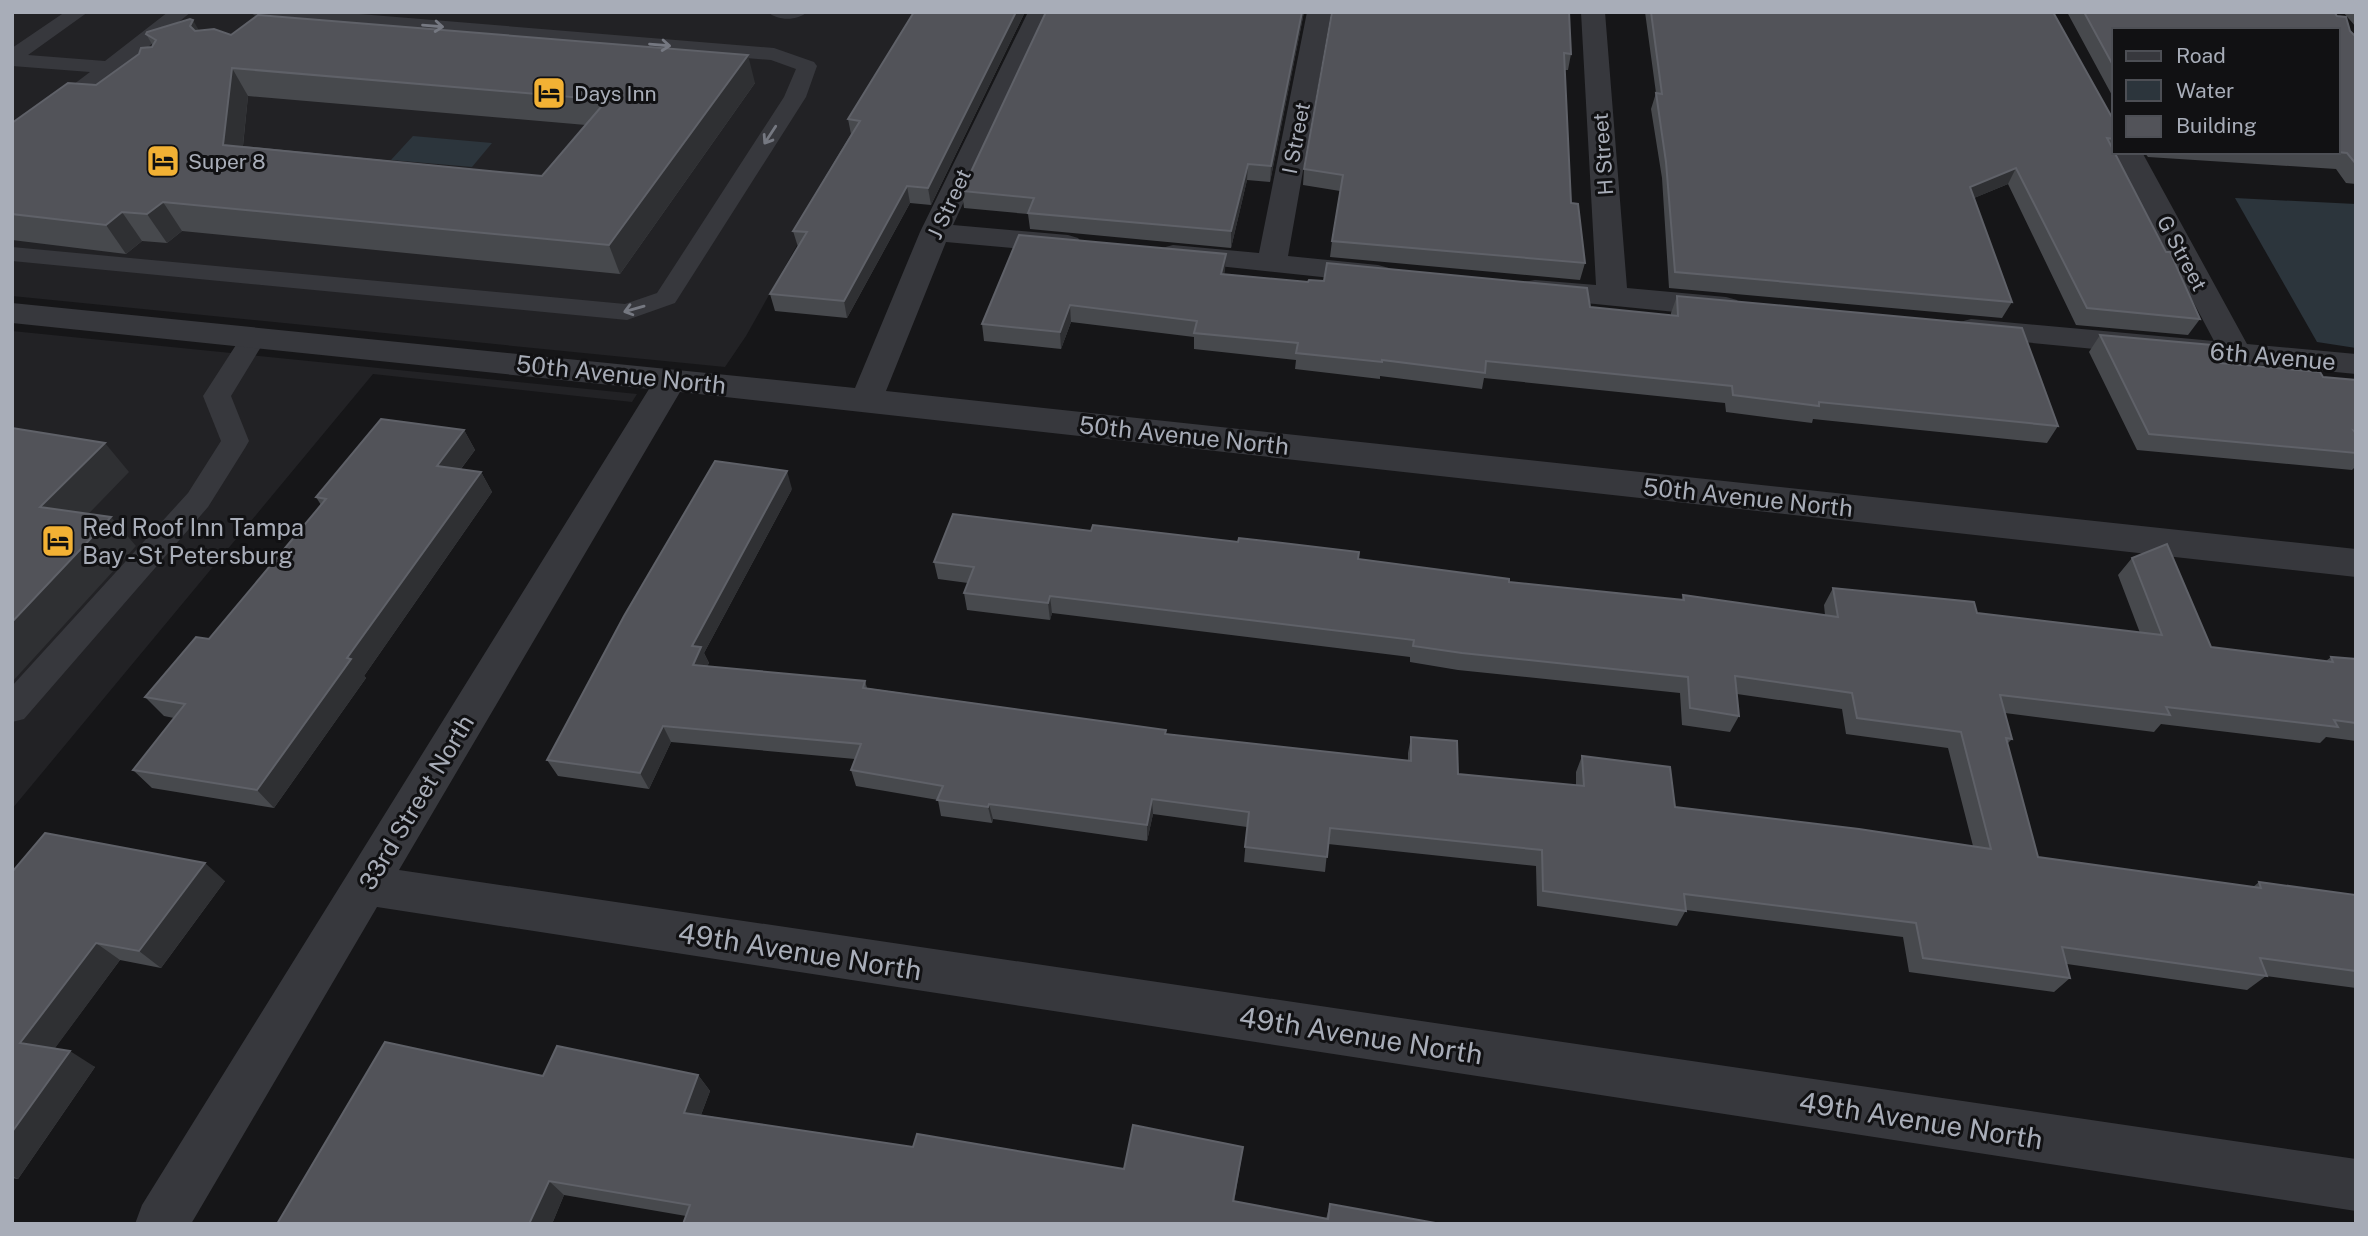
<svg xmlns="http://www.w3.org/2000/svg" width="2368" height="1236" viewBox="0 0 2368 1236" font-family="'Public Sans',sans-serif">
<rect width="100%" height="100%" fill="#161618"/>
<g fill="#222225">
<polygon points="12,12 928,12 746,336 725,367 12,296"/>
<polygon points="12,331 637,394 632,402 373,374 12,809"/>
</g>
<g fill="#2c353c">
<polygon points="413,136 492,143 472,167 391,160"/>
<polygon points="2235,198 2356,204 2356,348 2317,342"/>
</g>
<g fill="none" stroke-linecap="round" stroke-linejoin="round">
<g fill="#37383d" fill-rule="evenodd">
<polygon points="65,12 88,12 28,55 105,61 168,12 191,12 127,64 129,68 126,72 114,74 20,147 12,149 12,131 90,72 12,66 12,48"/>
<polygon points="249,12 335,12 774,48 814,62 817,66 806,97 675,303 627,320 12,261 12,247 625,304 657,293 784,97 796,69 771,60 259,18"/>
<path d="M768,12H807C798,21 777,21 768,12Z"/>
<polygon points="254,329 263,331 267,337 231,396 249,441 245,448 208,507 24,719 12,722 12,686 188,493 221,441 203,396 245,331"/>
</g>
<g fill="#37383d" fill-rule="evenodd">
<polygon points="1028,12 1052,12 953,225 1068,235 1078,238 1083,244 1078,250 1068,253 946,242 886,391 2356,549 2356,577 680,392 399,870 2356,1159 2356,1211 377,907 191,1224 135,1224 142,1205 649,389 12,323 12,303 855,388 920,232"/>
<polygon points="1307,12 1331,12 1288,256 1378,265 1389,268 1393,274 1389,280 1378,283 1162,260 1158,254 1162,248 1173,245 1259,253"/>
<polygon points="1581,12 1605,12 1627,288 1726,297 1737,300 1742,307 1737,314 1726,317 1535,298 1524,296 1520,289 1524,282 1535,280 1596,285"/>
<polygon points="2114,152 2142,152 2247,344 2356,354 2356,374 1960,336 1955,329 1960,322 1971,319 2214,341"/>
</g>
</g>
<g fill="#47494d" fill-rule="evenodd">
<polygon points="914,12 1025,12 931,205 910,203 847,318 775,311 770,294 798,247 793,231 851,134 848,119"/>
<polygon points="1304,12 1270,182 1247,180 1231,248 1030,229 1028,214 964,208 962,191"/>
<polygon points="1332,12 1571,54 1568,70 1565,70 1571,203 1585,263 1580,280 1330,257 1332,241 1340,191 1303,185 1304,169"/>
<polygon points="1645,12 2053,12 2114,121 2114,152 2200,319 2188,335 2076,325 2008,184 1974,198 2012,302 2002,318 1669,288 1662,178 1651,109 1656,93"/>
<polygon points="2067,12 2334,12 2356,37 2356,184 2346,183 2336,169 2148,157 2144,152 2338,152 2114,30 2114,99"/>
<polygon points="2343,12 2356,12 2356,27"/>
<path d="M199,31L231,35L755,83L620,274L182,231L167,243L142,241L126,254L12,240V123L96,85L152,47L153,46L146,34ZM248,96L586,125L542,176L243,146Z"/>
<polygon points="1226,254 1224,274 1671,315 1671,313 1677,296 2058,426 2047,443 1813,419 1812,423 1726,412 1725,403 1484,378 1482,389 1380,376 1380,379 1295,369 1296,360 1194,349 1194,337 1071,322 1061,349 984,341 982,324"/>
<polygon points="2100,335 2220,363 2323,377 2356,380 2356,466 2352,470 2137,450 2089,352"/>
<polygon points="464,430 475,450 461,469 481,472 492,492 364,676 366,678 274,808 152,788 133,770 174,718 164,716 145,697 209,639 321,505 316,497"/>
<polygon points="792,489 704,653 709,663 707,666 865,681 867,688 1166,730 1166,734 1408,761 1408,753 1411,737 1458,774 1576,785 1576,772 1582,756 1675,807 1973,846 1948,748 1846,734 1842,709 1737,694 1739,716 1730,732 1682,725 1680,693 1458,670 1410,662 1410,657 1052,613 1050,620 967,610 964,593 968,583 938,579 934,562 1091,531 1358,559 1509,582 1682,600 1683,595 1825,615 1824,605 1833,588 1977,613 2140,633 2118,575 2132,558 2211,647 2326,661 2331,657 2356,659 2356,741 2326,737 2320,743 2161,724 2154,732 2005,713 2012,739 2007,744 2038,857 2253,887 2259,882 2356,895 2356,988 2266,976 2247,990 2067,964 2070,978 2054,992 1909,972 1903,937 1686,910 1677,926 1537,906 1536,866 1328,844 1325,872 1244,862 1247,827 1153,814 1147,841 993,819 992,823 941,816 938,800 856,786 851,770 855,759 671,742 649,789 558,776 547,760"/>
<polygon points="12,872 225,881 161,968 120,960 54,1049 95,1067 18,1179 12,1178"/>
<polygon points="698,1075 710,1091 701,1115 913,1147 1124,1169 1243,1147 1234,1202 1326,1219 1330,1204 1441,1224 686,1216 564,1195 552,1224 277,1224 543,1076"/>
</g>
<g fill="#2f3033">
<polygon points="1016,12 1025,12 931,205 928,188"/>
<polygon points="1302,12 1304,12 1270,182 1271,166"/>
<polygon points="193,20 209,48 190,26"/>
<polygon points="748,55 755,83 620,274 609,245"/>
<polygon points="232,68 248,96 240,173 223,145"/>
<polygon points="1248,164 1247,180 1231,248 1231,231"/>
<polygon points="2016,168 2008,184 1962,203 1970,187"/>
<polygon points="907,186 910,203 847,318 844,301"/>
<polygon points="163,202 182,231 167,243 147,214"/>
<polygon points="122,212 142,241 126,254 106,225"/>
<polygon points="1226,254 1225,271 1220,290 1221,274"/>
<polygon points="1070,305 1071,322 1061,349 1060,332"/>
<polygon points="464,430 475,450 448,486 437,466"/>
<polygon points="105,443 129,472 67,536 40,507"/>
<polygon points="787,471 792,489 704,653 709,663 700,681 693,665 692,646"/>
<polygon points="481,472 492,492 364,676 366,678 274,808 257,790 347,658"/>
<polygon points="111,517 136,546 12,682 12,622"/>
<polygon points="1050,596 1052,613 1050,620 1048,603"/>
<polygon points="663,726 671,742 649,789 640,773"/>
<polygon points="1152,799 1153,814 1147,841 1147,825"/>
<polygon points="989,804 993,819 992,823 988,807"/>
<polygon points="205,863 225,881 161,968 139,951"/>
<polygon points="96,943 120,960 47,1059 20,1043"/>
<polygon points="70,1051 95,1067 18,1179 12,1176 12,1132"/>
<polygon points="698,1075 710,1091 696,1128 684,1113"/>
<polygon points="1243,1147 1241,1161 1232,1215 1233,1201"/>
<polygon points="549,1181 564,1195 552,1224 529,1224"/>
</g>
<g fill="#525359" stroke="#5f6168" stroke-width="2" fill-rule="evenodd">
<polygon points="914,12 1016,12 928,188 907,186 844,301 770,294 807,232 793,231 860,121 848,119"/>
<polygon points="1046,12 1302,12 1271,166 1248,164 1231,231 1028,213 1034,198 962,191"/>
<polygon points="1332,12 1569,12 1571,54 1564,53 1571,203 1578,204 1585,263 1332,241 1343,175 1304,169"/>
<polygon points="1651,12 2053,12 2114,121 2114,139 2107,138 2166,252 2170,252 2200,319 2087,308 2016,168 1970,187 2012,302 1675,272 1666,162 1656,93 1662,94"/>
<polygon points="2084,12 2334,12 2337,16 2346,17 2350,31 2356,37 2356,164 2347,153 2338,152 2338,30 2114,30 2114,67"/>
<path d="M258,15L748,55L609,245L163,202L147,214L122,212L106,225L12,214V123L68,83L96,85L139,54L141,48L152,47L156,40L146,34L147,32L190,19L193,20L190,26L195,31L214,29L231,35ZM232,68L607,100L542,176L223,145Z"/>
<polygon points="1019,235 1226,254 1221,274 1308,282 1309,280 1324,281 1327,263 1587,288 1590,307 1678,316 1677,296 2022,328 2058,426 1819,402 1819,406 1733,395 1732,386 1486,361 1485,373 1382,360 1382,362 1296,353 1298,343 1194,333 1197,321 1070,305 1060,332 982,324"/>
<polygon points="2100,335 2212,345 2220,363 2320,372 2323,377 2356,380 2356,432 2354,431 2356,434 2356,453 2149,434"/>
<polygon points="381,419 464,430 437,466 481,472 347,658 351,659 257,790 133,770 185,704 145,697 196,637 209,639 326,499 316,497"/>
<polygon points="12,428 105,443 40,507 111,517 12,622"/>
<polygon points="715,461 787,471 692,646 701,647 693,665 865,681 863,688 1166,730 1165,734 1411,761 1411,737 1457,741 1458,774 1584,786 1582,756 1670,767 1675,807 1859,829 1991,849 1961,732 1857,718 1852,693 1735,676 1739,716 1690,708 1688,677 1462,653 1413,646 1414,640 1050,596 1048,603 964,593 974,567 934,562 953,514 1091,531 1093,525 1238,542 1239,538 1359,552 1358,559 1509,579 1509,582 1684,600 1683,595 1838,617 1833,588 1974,602 1977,613 2162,635 2132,558 2167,544 2211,647 2333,662 2331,657 2356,659 2356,723 2334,720 2338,727 2166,707 2170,715 2000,695 2012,739 2006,738 2038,857 2261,888 2259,882 2356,895 2356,971 2260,958 2267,976 2062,947 2070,978 1923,958 1916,923 1684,894 1686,911 1543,891 1542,850 1330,828 1327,857 1245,847 1249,812 1152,799 1147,825 989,804 988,807 937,800 943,786 851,770 861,744 663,726 640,773 547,760 624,616"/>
<polygon points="45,833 205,863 139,951 96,943 20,1043 70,1051 12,1132 12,872"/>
<polygon points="385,1042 543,1076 557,1046 698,1075 684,1113 913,1147 917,1134 1124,1169 1133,1125 1243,1147 1233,1201 1328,1219 1330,1204 1441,1224 683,1224 690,1205 549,1181 529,1224 277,1224"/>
</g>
<defs><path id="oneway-shaft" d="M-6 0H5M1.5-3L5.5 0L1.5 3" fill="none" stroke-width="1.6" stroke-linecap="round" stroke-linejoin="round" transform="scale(1.75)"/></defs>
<g stroke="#757881">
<use href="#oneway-shaft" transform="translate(433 26) rotate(5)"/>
<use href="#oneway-shaft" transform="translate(660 45) rotate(5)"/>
<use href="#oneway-shaft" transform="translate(770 135) rotate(123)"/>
<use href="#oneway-shaft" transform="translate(634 309) rotate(164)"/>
</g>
<defs>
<symbol id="hotel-square" viewBox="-11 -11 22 22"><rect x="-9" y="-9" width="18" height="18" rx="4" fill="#f2b134" stroke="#111113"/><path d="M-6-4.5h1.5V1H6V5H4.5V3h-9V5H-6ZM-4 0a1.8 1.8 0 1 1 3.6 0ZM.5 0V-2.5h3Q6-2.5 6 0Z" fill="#111"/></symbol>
</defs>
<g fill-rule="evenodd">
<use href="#hotel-square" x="530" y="74" width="38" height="38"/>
<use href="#hotel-square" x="144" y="142" width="38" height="38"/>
<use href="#hotel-square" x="39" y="522" width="38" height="38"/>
</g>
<g text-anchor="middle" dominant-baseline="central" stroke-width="6" stroke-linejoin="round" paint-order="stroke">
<g font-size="21" fill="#a8adb8" stroke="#111113" text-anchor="start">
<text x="574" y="93">Days Inn</text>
<text x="188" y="161">Super 8</text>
</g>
<g font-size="21" fill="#a8adb8" stroke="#111113">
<text transform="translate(1296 138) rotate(-79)">I Street</text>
<text transform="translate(1603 154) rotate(-94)">H Street</text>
<text transform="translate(949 204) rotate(-65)">J Street</text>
<text transform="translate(2182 253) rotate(62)">G Street</text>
</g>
<g font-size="24" fill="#a8adb8" stroke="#111113">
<text transform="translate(2273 356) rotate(5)">6th Avenue</text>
<text transform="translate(621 374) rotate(6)">50th Avenue North</text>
<text transform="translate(1184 435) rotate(6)">50th Avenue North</text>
<text transform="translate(1748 497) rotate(6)">50th Avenue North</text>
<text transform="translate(416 802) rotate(-59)">33rd Street North</text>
</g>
<g font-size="24" fill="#a8adb8" stroke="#111113" text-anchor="start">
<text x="82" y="527">Red Roof Inn Tampa<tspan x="82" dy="28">Bay - St Petersburg</tspan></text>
</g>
<g font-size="28" fill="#a8adb8" stroke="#111113">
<text transform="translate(800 951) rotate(9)">49th Avenue North</text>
<text transform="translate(1361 1035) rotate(9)">49th Avenue North</text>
<text transform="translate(1921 1120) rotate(9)">49th Avenue North</text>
</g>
</g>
<rect width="2368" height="1236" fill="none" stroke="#a8adb8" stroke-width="28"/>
<rect x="2112" y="28" width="228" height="126" fill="#111113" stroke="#4d4f55" stroke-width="2"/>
<rect x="2126" y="51" width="35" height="10" fill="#37383d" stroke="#4d4f55" stroke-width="2"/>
<text x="2176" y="63" font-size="21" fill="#a8adb8">Road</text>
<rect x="2126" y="80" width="35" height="21" fill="#2c353c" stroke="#4d4f55" stroke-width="2"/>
<text x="2176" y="98" font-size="21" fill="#a8adb8">Water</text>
<rect x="2126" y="116" width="35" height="21" fill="#525359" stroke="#4d4f55" stroke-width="2"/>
<text x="2176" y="133" font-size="21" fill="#a8adb8">Building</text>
</svg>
